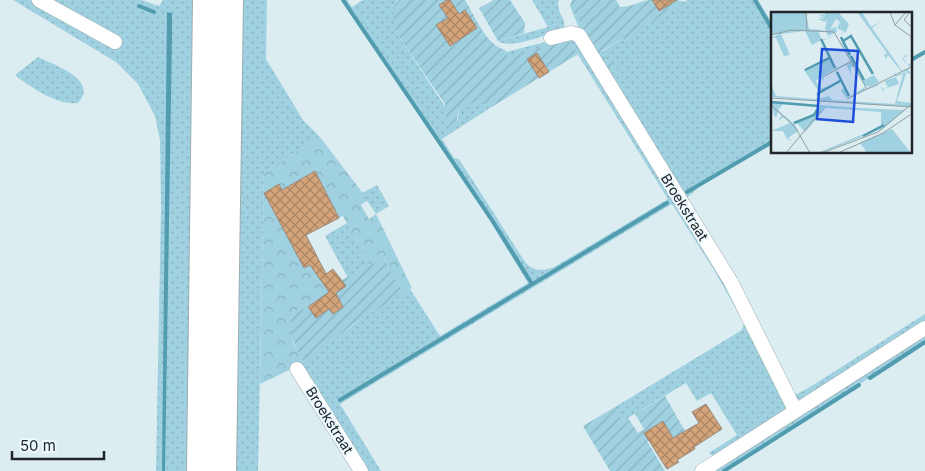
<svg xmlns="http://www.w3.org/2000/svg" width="925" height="471" viewBox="0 0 925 471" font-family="Inter,sans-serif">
<defs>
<pattern id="grass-dots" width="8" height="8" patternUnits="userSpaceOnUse" patternTransform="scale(1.25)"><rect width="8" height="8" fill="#9fd1e0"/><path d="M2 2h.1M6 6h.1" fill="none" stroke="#89b3c0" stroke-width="1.8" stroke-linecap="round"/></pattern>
<pattern id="forest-crowns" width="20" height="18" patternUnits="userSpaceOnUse" patternTransform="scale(1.25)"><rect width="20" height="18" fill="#9fd1e0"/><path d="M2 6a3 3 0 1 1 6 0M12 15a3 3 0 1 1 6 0" fill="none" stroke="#89b3c0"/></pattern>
<pattern id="garden-furrows" width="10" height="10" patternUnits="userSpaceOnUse" patternTransform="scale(1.25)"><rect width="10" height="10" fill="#9fd1e0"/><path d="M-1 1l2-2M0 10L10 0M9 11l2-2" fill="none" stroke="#89b3c0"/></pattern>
<pattern id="building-cross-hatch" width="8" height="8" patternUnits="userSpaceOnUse" patternTransform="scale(1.25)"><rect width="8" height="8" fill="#d4a47a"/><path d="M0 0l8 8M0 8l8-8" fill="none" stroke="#ac8664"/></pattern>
</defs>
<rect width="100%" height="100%" fill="#dcedf2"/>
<g fill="url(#grass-dots)">
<polygon points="13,0 30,0 78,26 47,0 142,0 159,6 163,0 193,0 187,471 156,471 161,207 160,140 155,116 138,84 116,62"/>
<polygon points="242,0 267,0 266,59 303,120 320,137 264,172 258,471 236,471"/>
<path d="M341,0H347L352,7L363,0H399L397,1L396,32L446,108L458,120L459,108L477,102H482L490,108L442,139L454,158L459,159L525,262C534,272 543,271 554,267L668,199L570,42L508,58L506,52L565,37L575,39L736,296L787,403L786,410L716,458L709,453L737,435L711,393L697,401L686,383L623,421L615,407L742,330L744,323L714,270L672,204L340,404L381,471H367L300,365L375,309L410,289L440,336L528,283L490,221Z"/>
<path d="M532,0H559C555,12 567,18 564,29C549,34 510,50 498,41L548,27Z"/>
<polygon points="686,0 758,0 772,23 772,144 699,187 688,197 688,201 747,298 792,392 797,394 810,387 925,314 925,322 800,400 796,399 583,38 570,6 610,74 618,68 608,63 602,52 623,38 625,42 640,32 638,29 654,19 655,22 687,2"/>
<path d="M38,57C54,65 100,80 78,103C58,106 30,87 15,75Z"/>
<polygon points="377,185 389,206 376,214 362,193"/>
<polygon points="347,223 370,266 348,278 325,236"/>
<polygon points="925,334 925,342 724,471 712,471"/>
</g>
<polygon fill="url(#forest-crowns)" points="320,137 368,200 361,205 369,219 376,214 412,288 403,293 384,258 370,266 343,216 339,218 315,171 282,190 279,184 264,192 304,268 319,261 327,274 329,293 308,307 291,313 293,343 304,363 260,384 264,172"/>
<g fill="url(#garden-furrows)">
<path d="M399,0H465C475,16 486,45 505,50L508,57L566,41L570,42L578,54L490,108L482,102H477L459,108L456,124L447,126L445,104L396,32L392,10Z"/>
<polygon points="494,0 510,0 525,23 524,33 498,41 479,8"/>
<path d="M572,0H616L620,7C633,7 641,0 652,0L659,11L677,0L687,2L656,22L653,20L639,29L641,32L625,42L623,38L602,51L608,63L613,60L618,69L610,74L570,6Z"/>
<path d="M384,258L403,293L354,324L304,363C294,346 288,332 291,313L308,307L316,318L329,309L333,313L343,307L336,293L342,280Z"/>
<polygon points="665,396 685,431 673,438 658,435 647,441 665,471 610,471 583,426 615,407 623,421 628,418 638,433 644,429 635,414"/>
</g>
<polygon fill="#529cb0" points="167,12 172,13 172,34 165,471 162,471"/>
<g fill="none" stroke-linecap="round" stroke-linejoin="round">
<g stroke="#529cb0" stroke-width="4">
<polyline points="343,0 492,220 532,284"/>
<polyline points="755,0 772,29"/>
<polyline points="139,6 154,12"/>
<polyline points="911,60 925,52"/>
<polyline points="687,192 772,142"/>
<polyline points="870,378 925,342"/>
<polyline points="340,400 667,203"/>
<polyline points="724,471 859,385"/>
</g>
</g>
<g fill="url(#building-cross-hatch)" stroke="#978c82">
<polygon points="447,0 450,0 459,14 465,10 477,28 450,46 436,25 448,18 439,5"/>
<polygon points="652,0 677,0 659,11"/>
<polygon points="537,53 549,72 539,78 527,59"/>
<polygon points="315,171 339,218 306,235 326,274 333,269 346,286 336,293 343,307 333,314 329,309 316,318 308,307 329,292 310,265 304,268 264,193 279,184 282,190"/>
<polygon points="706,404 722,429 694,447 695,449 677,460 679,462 667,469 644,433 663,421 673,438 699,423 692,412"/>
</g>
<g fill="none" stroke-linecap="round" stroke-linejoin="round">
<defs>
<g id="street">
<polyline points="39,0 115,42"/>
<polyline points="551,38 571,33 579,35 731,282 795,410"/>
<polyline points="297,369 361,471"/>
<polyline points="702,471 925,328"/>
</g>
<g id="highway">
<polyline points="200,471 206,0"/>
<polyline points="223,471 230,0"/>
</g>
</defs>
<use href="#street" stroke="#9dadb2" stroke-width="15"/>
<use href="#highway" stroke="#9dadb2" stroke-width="28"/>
<use href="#street" stroke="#fff" stroke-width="14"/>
<use href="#highway" stroke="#fff" stroke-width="26"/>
</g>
<g text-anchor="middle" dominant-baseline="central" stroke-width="4" stroke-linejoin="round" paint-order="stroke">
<g font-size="14" fill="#212729" stroke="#ecf9fe">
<text transform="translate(685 207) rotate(58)">Broekstraat</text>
<text transform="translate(330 420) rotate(58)">Broekstraat</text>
</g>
</g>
<g transform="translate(771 12)">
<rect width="141" height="141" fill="#dcedf2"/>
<path d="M0,0H35L38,17L55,18L47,19L51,28L66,23L51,29L65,56L80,49L69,28L73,33L69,26V24L93,68L103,63L108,70L98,75L94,73V78L107,72L112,77L117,75L114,69L108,71L127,64H124L123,60L126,63L136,59L126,89L141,91L138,94L104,93L0,85V72L5,84L45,87L48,80L33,58L58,45L50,28L41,33L34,19L10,22L19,43L13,44L5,26H0L8,22H0ZM75,52L80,63V55H85L94,75L79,84L65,57ZM64,57L69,68L59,74L57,71L58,74L48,77L45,68L50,66L53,69L52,64ZM132,62L124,92L61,88L58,84L47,87L45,83L70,69L74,75L70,78L75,86L108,73L113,80V77L128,72L125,65ZM54,0H67L78,12L75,20L68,23L74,20L66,16L69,10L65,7L59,17L65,15L66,20L57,24L54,17L56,7L54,10L47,7H54L47,5H53L47,2L54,3ZM86,0H91L100,15L110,9L101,16L132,60L139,55L131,47L135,43L137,44L132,46L137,53L141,50L137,58L141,62L131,60L117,43L115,47L110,38L113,43L116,41ZM0,89L87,96L134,98L113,116L50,141H46L105,117L110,114V100L55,96L34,120L26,111H23L27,119L17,126L22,130L16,127L12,119H0L19,111L13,105L7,109L11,103L7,100L5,106L3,103ZM12,92L47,95L44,103L22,111L7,98ZM121,117L140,141H92L95,139L89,131Z" fill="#9fd1e0" fill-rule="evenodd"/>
<path fill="none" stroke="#529cb0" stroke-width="2.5" d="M70,25L79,43M50,27L64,56M72,29L80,24L102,62M80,44L93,68M34,58L58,46M66,60L78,84M46,82L69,69M0,90L47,94M23,111L43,103L46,98M92,124L113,113"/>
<path fill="none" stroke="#919ea2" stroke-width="1" d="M35,0L36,18M119,0L124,13L142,26M138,1L133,8L142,16M124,13L135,0M0,23L20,18L63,20L96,77L142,54M52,65L81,49M0,86L142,95M76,87L96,77M0,93L24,115L39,141M15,141L50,99M51,141L107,120L142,91M67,141L112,121L142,101"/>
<path fill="#1d4ed8" fill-opacity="0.15" stroke="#1d4ed8" stroke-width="2.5" d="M51,37L87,39L82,110L46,107Z"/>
<rect width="141" height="141" fill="none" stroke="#212729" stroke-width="2.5"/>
</g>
<path d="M12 451v8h92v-8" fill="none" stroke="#212729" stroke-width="2.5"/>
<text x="20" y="451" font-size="15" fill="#212729" stroke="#ecf9fe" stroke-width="4" paint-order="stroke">50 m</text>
</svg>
